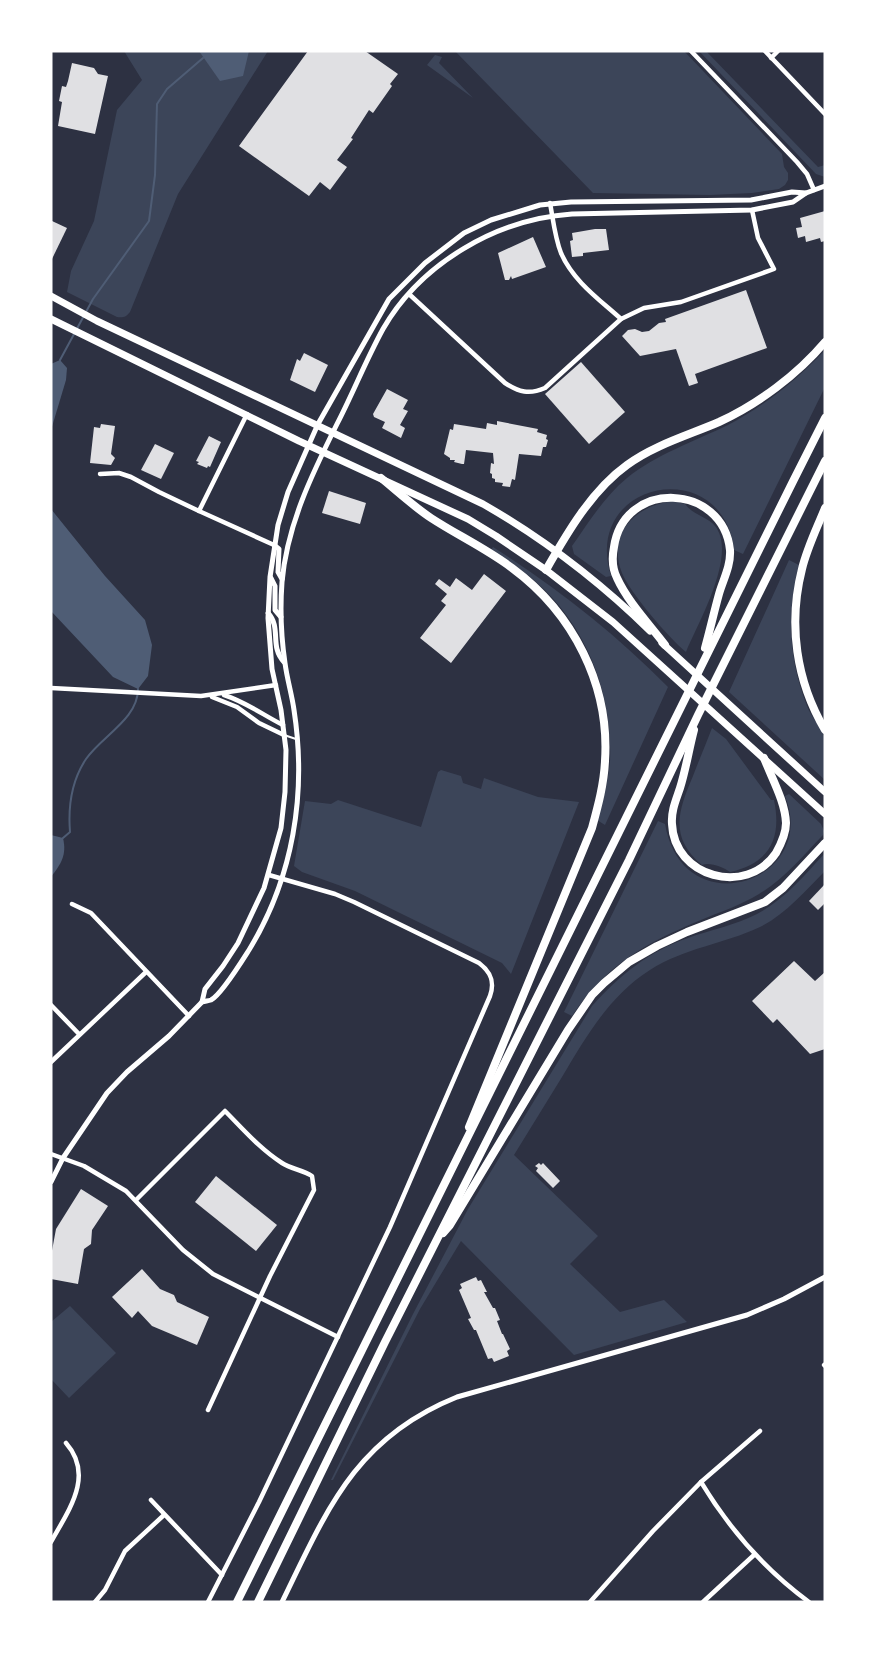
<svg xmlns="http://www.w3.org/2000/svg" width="876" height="1653" viewBox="0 0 876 1653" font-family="Karla,sans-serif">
<rect width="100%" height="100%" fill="#2d3142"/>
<g fill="#3c4559">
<path d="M124,51H268L178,194L130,312C126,317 123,318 117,317L67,292L71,271L94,221L117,110L142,80Z"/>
<polygon points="455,51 684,51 782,154 784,167 788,173 788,180 785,185 779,189 752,193 710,195 593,193"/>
<polygon points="699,51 706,51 818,167 825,165 825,177 816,174"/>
<polygon points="435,55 442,57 439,63 473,98 427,65"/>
<path d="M825,350V387L743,554L734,550C723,453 581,480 611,576L606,577L574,554L572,546C589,522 604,497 627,478C655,455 695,441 728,425C764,406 797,380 825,350Z"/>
<path d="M675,501L685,504C693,515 708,517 715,526C738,554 698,623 686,652C669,638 630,593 622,573C606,533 637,504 675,501Z"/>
<path d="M493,547C556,587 616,634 668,687L605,825L597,820C603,801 608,782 610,762C613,695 587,626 536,582C523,570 507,560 491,550Z"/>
<path d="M789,560L799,565C786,613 789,660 807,706C811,717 821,727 825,738C828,748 825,769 825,780L729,692Z"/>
<path d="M712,728L726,739L771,800H774C782,838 770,863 730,872C723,867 710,862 702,865C669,837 678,811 693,776C699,760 706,744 712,728Z"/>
<polygon points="441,770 461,776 463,783 481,789 484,778 538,797 579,802 511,974 502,963 355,891 302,872 294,866 305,801 331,804 338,800 421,827 438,772"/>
<path d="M789,794L821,824L824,831L823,835C803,856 784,879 759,894C741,905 720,912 701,920C645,943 606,965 572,1016L564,1012L658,821L665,824C683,927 820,882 785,796Z"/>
<path d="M825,853V871C805,891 786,914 760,927C724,944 684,948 650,970C609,996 586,1037 562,1077C546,1103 530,1129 514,1155L598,1236L570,1264L620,1312L664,1300L687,1322L574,1355L461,1241L420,1309L333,1480H331L413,1314L468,1209L592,1006C619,976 649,951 688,938C710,930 736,925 757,914C785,899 804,876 825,853Z"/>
<polygon points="70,1306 116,1353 69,1398 51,1379 51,1322"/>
</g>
<g fill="#4f5d75">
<polygon points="199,51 249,51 243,76 220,81"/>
<polygon points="60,360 67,368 66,380 51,430 51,364"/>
<polygon points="51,509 105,576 145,620 152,645 148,676 138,689 113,677 51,611"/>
<path d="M51,835L63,838C67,855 61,864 51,877Z"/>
</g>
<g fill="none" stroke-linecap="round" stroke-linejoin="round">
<g stroke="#4f5d75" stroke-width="2">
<polyline points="60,360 93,299 149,221 155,175 157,104 167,89 203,58"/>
<path d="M63,838L70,832C68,807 72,780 86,759C102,736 138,719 138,689"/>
</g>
</g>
<g fill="#e0e0e3">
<polygon points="308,51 365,51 398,74 390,84 392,86 373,113 369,110 351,138 353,139 337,160 347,167 330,190 320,182 309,196 239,146"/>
<polygon points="72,63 94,68 98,74 108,76 95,134 58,126 62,102 59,101 62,86 66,87 68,81"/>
<polygon points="825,211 825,241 821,242 820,238 806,242 805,236 798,238 796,228 802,227 800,218"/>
<polygon points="52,221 67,228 51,261 51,222"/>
<polygon points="595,229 606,229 609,250 583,253 583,256 572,257 570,241 573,240 572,233"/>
<polygon points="533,237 546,267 512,279 511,276 509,280 505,280 498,253"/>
<polygon points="746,290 767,348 695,374 698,383 689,386 676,349 640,356 622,336 628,330 635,329 642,332 649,331 659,323 666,322 665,319"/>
<polygon points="304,353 328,365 315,392 290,380 297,359 300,361"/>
<polygon points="581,362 625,412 589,444 545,394"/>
<polygon points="387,389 408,400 403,409 408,411 400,425 405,428 401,438 382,428 385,422 374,417 373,414"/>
<polygon points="497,421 538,429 537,432 547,435 546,439 548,440 546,447 543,447 541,456 519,454 515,480 512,479 510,487 502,486 503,483 495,482 495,479 492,478 492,474 490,473 491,463 494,464 493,453 466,450 464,464 462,464 454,462 455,460 450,460 450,458 444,454 450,429 453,430 454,424 486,429 487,423 497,425"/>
<polygon points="101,424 115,426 111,454 115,458 111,465 90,463 94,427 100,428"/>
<polygon points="209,436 221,442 210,467 208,466 207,468 197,464 199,462 196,461"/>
<polygon points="155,444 174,453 161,479 141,470"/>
<polygon points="329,491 366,503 360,524 322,513"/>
<polygon points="484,574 506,591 451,663 420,638 446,605 441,601 447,594 435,584 439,579 450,587 456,578 472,590"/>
<polygon points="825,884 825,903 818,910 809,901"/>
<polygon points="794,961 815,981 825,972 825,1049 810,1054 777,1019 773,1023 752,1001"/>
<polygon points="539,1163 541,1165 543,1163 560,1181 553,1188 536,1171 538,1168 535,1166"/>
<polygon points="216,1176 277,1225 256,1251 195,1202"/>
<polygon points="81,1189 108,1206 92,1230 91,1244 84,1249 78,1284 51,1279 51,1256 56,1229"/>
<polygon points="142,1269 160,1289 174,1295 177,1302 209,1317 197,1345 152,1326 138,1311 132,1318 112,1297"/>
<polygon points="476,1277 478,1281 481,1280 487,1292 484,1292 493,1308 495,1308 500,1320 497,1321 502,1334 503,1334 510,1349 507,1351 509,1356 494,1362 492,1358 488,1359 476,1330 474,1330 468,1319 471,1318 459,1290 462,1288 460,1284"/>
</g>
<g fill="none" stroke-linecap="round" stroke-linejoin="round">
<polyline stroke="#fff" stroke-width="2" points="284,735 296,739"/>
<g stroke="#fff" stroke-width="4.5">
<polyline points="691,51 797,162 807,174 814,190"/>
<polyline points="765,51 825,114"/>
<polyline points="771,58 778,51"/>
<path d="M409,294L505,383C519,392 529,395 545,388L621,319C600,300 573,281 561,253C555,238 553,219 550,203"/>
<polyline points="621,319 644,308 681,302 774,269 758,238 752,210"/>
<polyline points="247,414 199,511 274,545"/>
<polyline points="100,474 119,473 131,477 159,492 199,511"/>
<polyline points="51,688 201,696 276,685"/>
<path d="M224,695C246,702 263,715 283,725"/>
<polyline points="212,697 237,707 259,723 284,735"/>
<polyline points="72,904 91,913 189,1016"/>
<polyline points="51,1005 79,1034"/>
<polyline points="51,1062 146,972"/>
<polyline points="51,1154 84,1166 126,1191 183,1250 213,1274 338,1337"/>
<path d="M136,1200L225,1111C243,1129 260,1149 282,1163C291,1169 303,1170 312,1176L314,1190L270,1276L208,1410"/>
<polyline points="824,1365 825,1366"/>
<path d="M701,1482C730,1530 764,1569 809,1602"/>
<polyline points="151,1500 222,1575"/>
<path d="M51,1542C68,1511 95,1476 66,1443"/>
<polyline points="95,1602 105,1590 125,1551 164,1515"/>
<path d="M208,1602L259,1502L390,1227L490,996C495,982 491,972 479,963L354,902L335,894L269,875"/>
<polyline points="590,1602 653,1531 701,1482 760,1431"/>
<polyline points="703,1602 754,1555"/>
</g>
<g stroke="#fff" stroke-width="5">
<polyline points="274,545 279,549 278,572 282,579"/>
<polyline points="271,578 275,586 275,610 281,617"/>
<path d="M268,613C282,628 269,646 284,662"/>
<path d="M202,1002C205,1001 208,1001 211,1000C221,995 242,961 249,950C293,878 307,794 294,710C292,695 287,679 285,663C281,636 280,609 282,582C287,525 312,474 337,424C353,393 366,360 383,329C421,263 497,219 572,214L752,210L793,202L806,193L825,186"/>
<polyline points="51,1182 63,1158 107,1093 127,1072 169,1036 202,1002 205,989 223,966 238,943 264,888 281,828 285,792 286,750 281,710 272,669 268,618 270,577 278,525 288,492 318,424 389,299 425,263 464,233 491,220 540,205 571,202 751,200 792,192 806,193"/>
<path d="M282,1602C327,1510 355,1438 457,1397L747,1315L784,1299L825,1277"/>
</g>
<g stroke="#fff" stroke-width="7">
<path d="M51,296L97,321L483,504C544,539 600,582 650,631"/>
<polyline points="51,319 299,441 468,519 496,536 546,570 613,622 825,814"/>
<polyline points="662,643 825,792"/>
</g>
<g stroke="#fff" stroke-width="8">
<path d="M381,478C397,491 413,506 431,518C457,535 487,549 512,568C573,613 610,685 605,761C604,784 598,806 592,828L469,1127"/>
<path d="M825,508C817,528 807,548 802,569C788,624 796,681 825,730"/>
<path d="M546,570C567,533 592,490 627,465C654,445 689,435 719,422C758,404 797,375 825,342"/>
<path d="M665,645C649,624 628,602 617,578C612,568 612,557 614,547C624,479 723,483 730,550C731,566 723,580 719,594C714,612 710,630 705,648"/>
<path d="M694,730C689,749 686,769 680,788C676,800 671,811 672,824C674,877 746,897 776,853C781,844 786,834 786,823C785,801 772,779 764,758"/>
<polyline points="443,1233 450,1225 568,1030 592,995 604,983 629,962 657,946 687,932 765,902 783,888 825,843"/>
<path d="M237,1602C435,1208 626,811 825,418"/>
<polyline points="258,1602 385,1342 629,860 698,715 825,461"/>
</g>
</g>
<rect width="876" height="1653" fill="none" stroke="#ffffff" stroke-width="105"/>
</svg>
